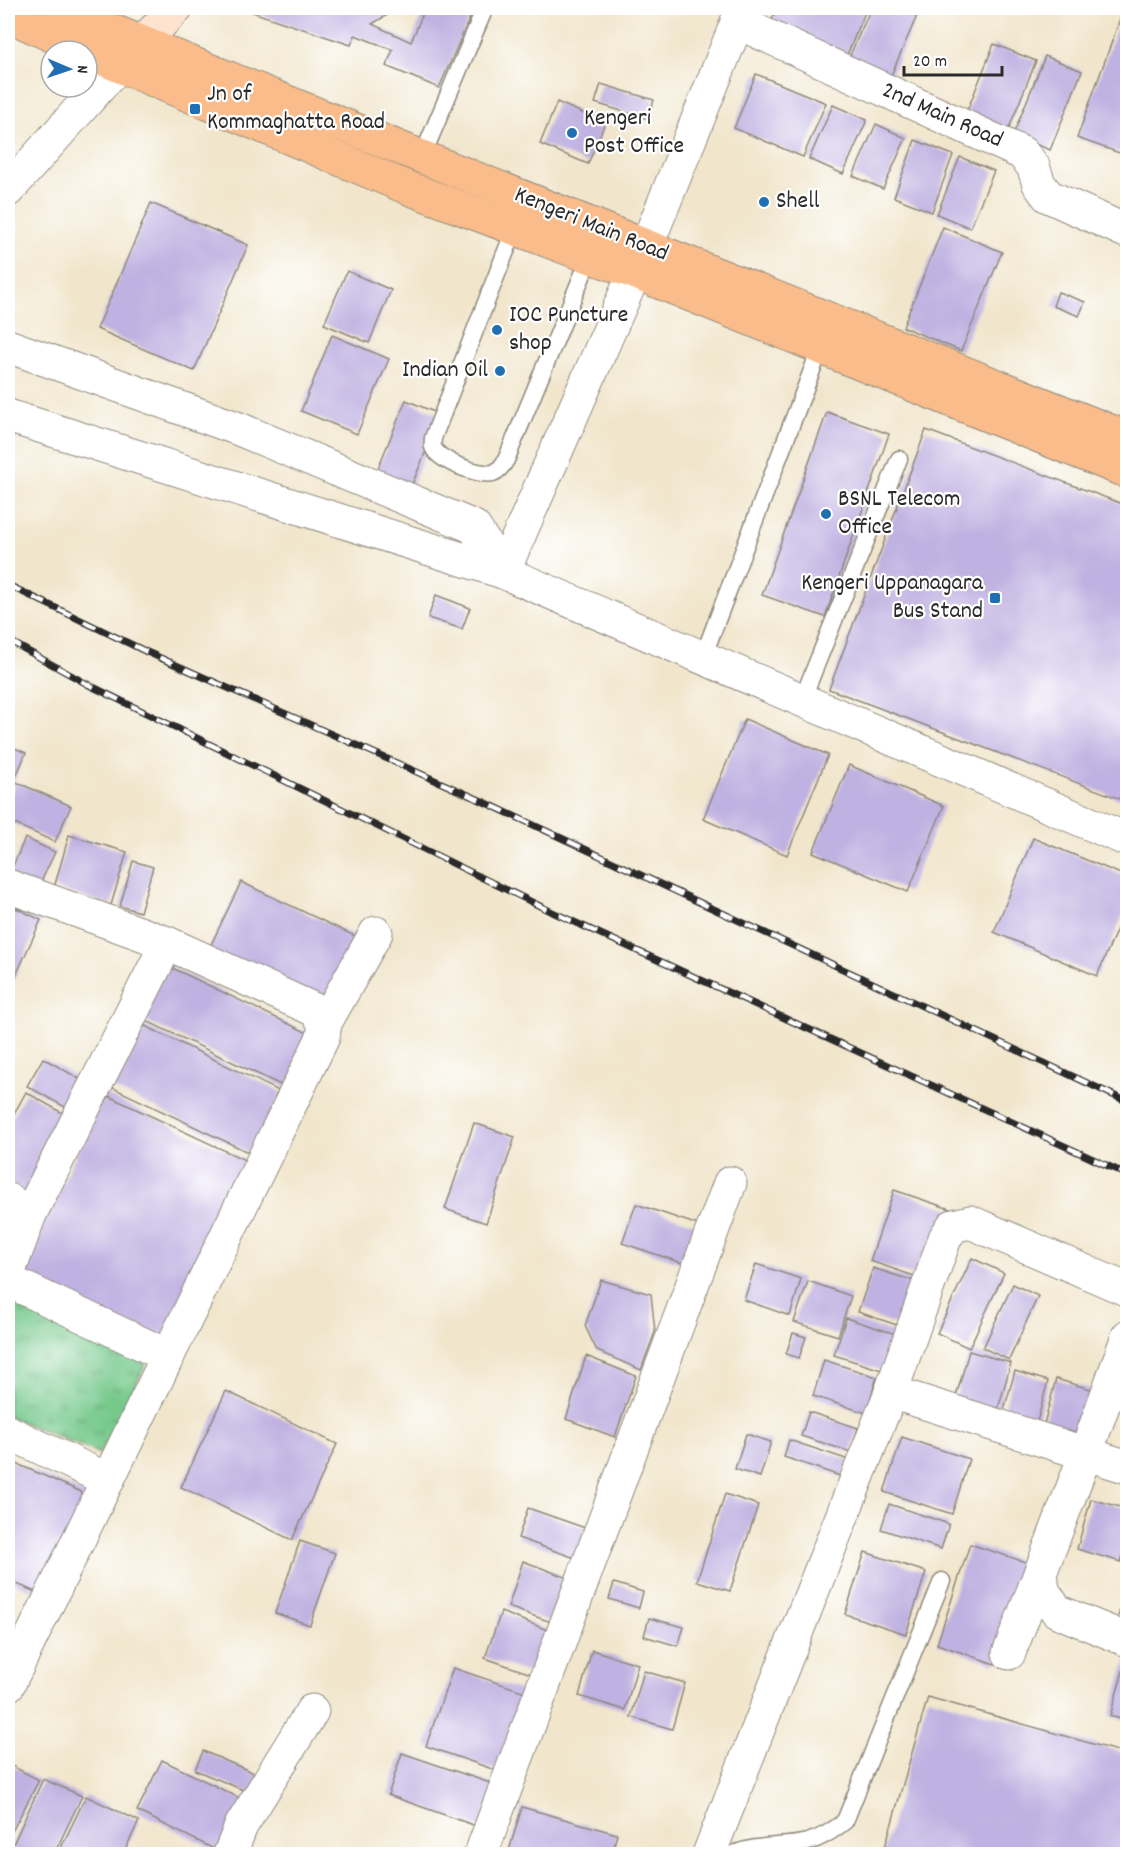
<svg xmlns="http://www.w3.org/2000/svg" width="1135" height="1862" viewBox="0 0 1135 1862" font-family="Dekko,sans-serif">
<defs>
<pattern id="grass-tufts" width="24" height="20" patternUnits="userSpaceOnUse" patternTransform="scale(1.5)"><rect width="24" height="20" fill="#76c98b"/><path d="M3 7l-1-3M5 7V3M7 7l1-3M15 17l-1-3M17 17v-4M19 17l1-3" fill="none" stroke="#61a372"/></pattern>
</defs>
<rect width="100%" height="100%" fill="#fff"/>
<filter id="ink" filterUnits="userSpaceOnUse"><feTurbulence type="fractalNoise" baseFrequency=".0167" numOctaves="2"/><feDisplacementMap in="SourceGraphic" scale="12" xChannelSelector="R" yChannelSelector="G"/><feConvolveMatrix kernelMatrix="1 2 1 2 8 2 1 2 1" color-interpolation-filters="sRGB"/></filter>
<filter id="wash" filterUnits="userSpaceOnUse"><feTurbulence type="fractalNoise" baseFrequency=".008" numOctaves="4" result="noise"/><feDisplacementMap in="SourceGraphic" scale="24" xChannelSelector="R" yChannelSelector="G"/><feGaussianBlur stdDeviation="1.35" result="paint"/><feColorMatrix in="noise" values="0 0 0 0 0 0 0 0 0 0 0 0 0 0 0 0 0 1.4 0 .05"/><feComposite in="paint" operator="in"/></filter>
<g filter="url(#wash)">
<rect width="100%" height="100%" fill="#f1e6cc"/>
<polygon fill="url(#grass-tufts)" stroke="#507a5b" stroke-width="1.5" points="14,1302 146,1364 100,1454 8,1416 8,1313"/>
<g id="blocks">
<g fill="#bfb1e1">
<polygon points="256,8 399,8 372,24 411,42 425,8 474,8 439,88 386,66 393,50 355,35 351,45 252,12"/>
<polygon points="777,8 867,8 844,62 768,29"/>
<polygon points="871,8 898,8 917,16 888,82 846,64"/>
<polygon points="1124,8 1128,8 1128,156 1077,138"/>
<polygon points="994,44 1036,61 1007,133 965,116"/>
<polygon points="1045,56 1082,71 1050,150 1013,135"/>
<polygon points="756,74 826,103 803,157 734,128"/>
<polygon points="601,84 654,100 648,119 595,103"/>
<polygon points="557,102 605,123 588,164 540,144"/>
<polygon points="833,105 867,120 843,174 809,159"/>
<polygon points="876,124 906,138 883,189 853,176"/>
<polygon points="915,140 953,155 932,212 894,197"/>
<polygon points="960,157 994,171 970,228 937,214"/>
<polygon points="151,203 248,245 194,371 97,329"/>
<polygon points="943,227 1002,252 961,351 903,327"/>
<polygon points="347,271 391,290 369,343 324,324"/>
<polygon points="1058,292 1085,302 1079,316 1053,306"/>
<polygon points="332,335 389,359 357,434 301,411"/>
<polygon points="406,400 441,415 411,487 376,473"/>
<polygon points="827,412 889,434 825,617 762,595"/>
<polygon points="926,430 1128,506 1128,802 829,689"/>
<polygon points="436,595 470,608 462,629 428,618"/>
<polygon points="745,719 828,755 787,855 703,819"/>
<polygon points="8,745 26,753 8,795"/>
<polygon points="849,765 944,806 908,892 813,852"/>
<polygon points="16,782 71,806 55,842 8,821 8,801"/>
<polygon points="69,835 127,852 111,905 54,888"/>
<polygon points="25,838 55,852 38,888 9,875"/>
<polygon points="1033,838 1128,877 1128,903 1097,976 994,932"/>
<polygon points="133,861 153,867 140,912 120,906"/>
<polygon points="241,882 355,936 322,1006 208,951"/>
<polygon points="16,908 41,920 8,993 8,927"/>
<polygon points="162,963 312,1035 287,1088 136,1016"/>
<polygon points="139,1023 281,1092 252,1154 109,1086"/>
<polygon points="43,1058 87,1083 72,1111 27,1086"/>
<polygon points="26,1092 73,1119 28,1200 8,1189 8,1125"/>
<polygon points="104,1094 245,1160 158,1348 17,1281"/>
<polygon points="474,1123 515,1137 486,1223 445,1209"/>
<polygon points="894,1190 950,1209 926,1280 870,1261"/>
<polygon points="636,1204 704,1227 691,1266 622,1243"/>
<polygon points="972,1258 1004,1273 969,1348 937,1333"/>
<polygon points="756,1264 801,1279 790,1316 744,1300"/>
<polygon points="873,1268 920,1283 906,1328 858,1312"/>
<polygon points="601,1280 651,1294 655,1332 641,1370 597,1351 585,1326"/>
<polygon points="808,1281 851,1296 838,1336 794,1322"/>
<polygon points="1013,1284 1038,1296 1009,1360 983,1348"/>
<polygon points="846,1318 902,1336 891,1373 834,1355"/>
<polygon points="793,1333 806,1337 799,1358 786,1354"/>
<polygon points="969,1351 1011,1363 995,1420 953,1407"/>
<polygon points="586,1356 636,1376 615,1437 566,1419"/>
<polygon points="824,1360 877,1377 866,1413 813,1396"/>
<polygon points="1015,1371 1048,1381 1034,1433 1000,1424"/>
<polygon points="1056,1379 1094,1390 1078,1446 1041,1435"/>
<polygon points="226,1391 337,1444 292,1540 181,1487"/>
<polygon points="809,1412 858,1428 851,1452 801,1436"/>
<polygon points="746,1434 771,1442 760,1477 735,1469"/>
<polygon points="902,1437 969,1459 952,1514 884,1492"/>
<polygon points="789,1440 849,1460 843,1477 784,1457"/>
<polygon points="8,1460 86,1494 42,1595 8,1580"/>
<polygon points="725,1494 758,1505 730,1591 697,1581"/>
<polygon points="1091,1499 1128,1509 1128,1539 1121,1562 1077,1549"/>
<polygon points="889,1504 949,1524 941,1549 881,1529"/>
<polygon points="528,1508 588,1529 578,1559 518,1538"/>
<polygon points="300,1541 335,1553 310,1625 275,1613"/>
<polygon points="970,1544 1028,1563 995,1664 937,1644"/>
<polygon points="865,1552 926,1572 906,1634 845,1614"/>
<polygon points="523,1561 568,1578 554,1623 508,1607"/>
<polygon points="614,1583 643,1592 639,1608 609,1599"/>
<polygon points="1127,1586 1128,1586 1128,1630 1115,1627"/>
<polygon points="501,1612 550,1631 534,1675 485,1658"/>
<polygon points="649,1618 684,1627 678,1646 644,1636"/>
<polygon points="592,1650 638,1664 625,1710 579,1696"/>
<polygon points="1126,1661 1128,1661 1128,1721 1110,1716"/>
<polygon points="453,1668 525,1692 498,1771 426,1746"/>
<polygon points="644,1671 685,1683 672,1729 631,1717"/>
<polygon points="928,1697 1128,1754 1128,1854 883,1854"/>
<polygon points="203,1751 261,1776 253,1794 195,1770"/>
<polygon points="402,1753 496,1785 482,1828 388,1795"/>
<polygon points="162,1760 250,1803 224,1854 137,1811"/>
<polygon points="8,1764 39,1780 8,1839"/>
<polygon points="43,1779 82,1796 54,1854 11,1854 9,1853"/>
<polygon points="86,1796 139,1821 123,1854 58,1854"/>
<polygon points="522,1807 617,1834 612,1854 508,1854"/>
</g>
</g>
</g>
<g filter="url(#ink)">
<use href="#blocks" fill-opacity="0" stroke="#8e887c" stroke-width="1.5"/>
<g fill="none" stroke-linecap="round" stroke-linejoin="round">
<defs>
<g id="service">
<polyline points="422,157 485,8"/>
<path d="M517,223L433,438C433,441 432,445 433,447C438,461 479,476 493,473C499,471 503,465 506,460L592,252"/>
<polyline points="703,657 814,365 819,348"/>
<polyline points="802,700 899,459"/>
<path d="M734,1854C758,1844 783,1848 808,1842C822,1838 834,1830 845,1821L942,1581"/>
</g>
<g id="minor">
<polyline points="737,22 1022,153 1033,166 1039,184 1048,196 1128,232"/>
<polyline points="8,190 118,66"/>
<polyline points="503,572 646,247 743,8"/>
<polyline points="8,886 167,943 315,1010 325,1023"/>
<polyline points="8,1200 30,1214 9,1271 13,1283 168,1356"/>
<polyline points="30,1214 167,943"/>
<polyline points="1128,1336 1086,1453 1041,1571 1043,1591 1057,1611 1128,1640"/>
<polyline points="891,1392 1128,1467"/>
<polyline points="8,1432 108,1480"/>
<polyline points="1009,1653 1041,1571"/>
<polyline points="8,1685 323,1037 325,1023 376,933"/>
<polyline points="230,1854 241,1826 312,1711"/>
<polyline points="481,1854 730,1183"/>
<polyline points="709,1854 891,1392 945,1238 953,1226 970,1222 1128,1290"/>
</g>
<g id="tertiary">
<polyline points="8,346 239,429 474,527 503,572"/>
<polyline points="8,416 503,572 1128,840"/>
</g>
<polyline id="secondary" points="124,61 176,8"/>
<g id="primary">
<polyline points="57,8 422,157 1128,438"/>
<polyline points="8,15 85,51"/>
<polyline points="87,52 408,188 572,250 634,272 1128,472"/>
</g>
</defs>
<use href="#service" stroke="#8e887c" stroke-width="19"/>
<use href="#minor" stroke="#8e887c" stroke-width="35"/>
<use href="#tertiary" stroke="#8e887c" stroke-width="35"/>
<use href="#secondary" stroke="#8e887c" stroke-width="35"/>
<use href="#primary" stroke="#8e887c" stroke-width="35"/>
<use href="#service" stroke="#fff" stroke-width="16"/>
<use href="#minor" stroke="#fff" stroke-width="33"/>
<use href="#tertiary" stroke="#fff" stroke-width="33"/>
<use href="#secondary" stroke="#fde4d0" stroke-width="33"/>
<use href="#primary" stroke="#f9bc8a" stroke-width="33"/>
<defs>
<g id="rail">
<polyline points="8,585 147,652 482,801 1128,1102"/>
<polyline points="8,640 87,684 548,910 1128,1175"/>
</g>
</defs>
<use href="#rail" stroke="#2b2b2b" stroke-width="7"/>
<use href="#rail" stroke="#fff" stroke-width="4.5" stroke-dasharray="14" stroke-linecap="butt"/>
</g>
</g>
<g fill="#1f6fb2" stroke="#fff" stroke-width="2">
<rect x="189" y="103" width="12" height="12" rx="3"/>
<circle cx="572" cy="133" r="6"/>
<circle cx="764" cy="202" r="6"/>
<circle cx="497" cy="330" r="6"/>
<circle cx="500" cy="371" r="6"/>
<circle cx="826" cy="514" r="6"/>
<rect x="989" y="592" width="12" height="12" rx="3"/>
</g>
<g text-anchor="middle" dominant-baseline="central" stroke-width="4.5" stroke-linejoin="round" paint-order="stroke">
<g font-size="24" fill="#2b2b2b" stroke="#fff" text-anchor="start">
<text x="207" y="95">Jn of<tspan x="207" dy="28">Kommaghatta Road</tspan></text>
<text x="584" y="119">Kengeri<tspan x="584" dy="28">Post Office</tspan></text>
<text x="776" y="202">Shell</text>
<text x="509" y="316">IOC Puncture<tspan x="509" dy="28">shop</tspan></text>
<text x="488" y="371" text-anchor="end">Indian Oil</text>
<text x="838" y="500">BSNL Telecom<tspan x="838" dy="28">Office</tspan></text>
<text x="983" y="584" text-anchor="end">Kengeri Uppanagara<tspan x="983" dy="28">Bus Stand</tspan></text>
</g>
<g font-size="24" fill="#2b2b2b" stroke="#fff">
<text transform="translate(942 116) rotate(24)">2nd Main Road</text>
<text transform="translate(591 225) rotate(22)">Kengeri Main Road</text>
</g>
</g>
<rect width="1135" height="1862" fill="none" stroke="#fff" stroke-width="30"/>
<g transform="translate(69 69) rotate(92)"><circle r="28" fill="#ffffff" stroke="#aaaaaa" stroke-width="1.5"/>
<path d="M0-4.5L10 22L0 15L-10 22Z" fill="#1f6fb2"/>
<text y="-9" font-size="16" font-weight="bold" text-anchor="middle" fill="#2b2b2b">N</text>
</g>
<path d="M904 66v9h98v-9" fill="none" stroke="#2b2b2b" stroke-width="3"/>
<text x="913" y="66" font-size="18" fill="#2b2b2b" stroke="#ffffff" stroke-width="4.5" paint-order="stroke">20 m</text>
</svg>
